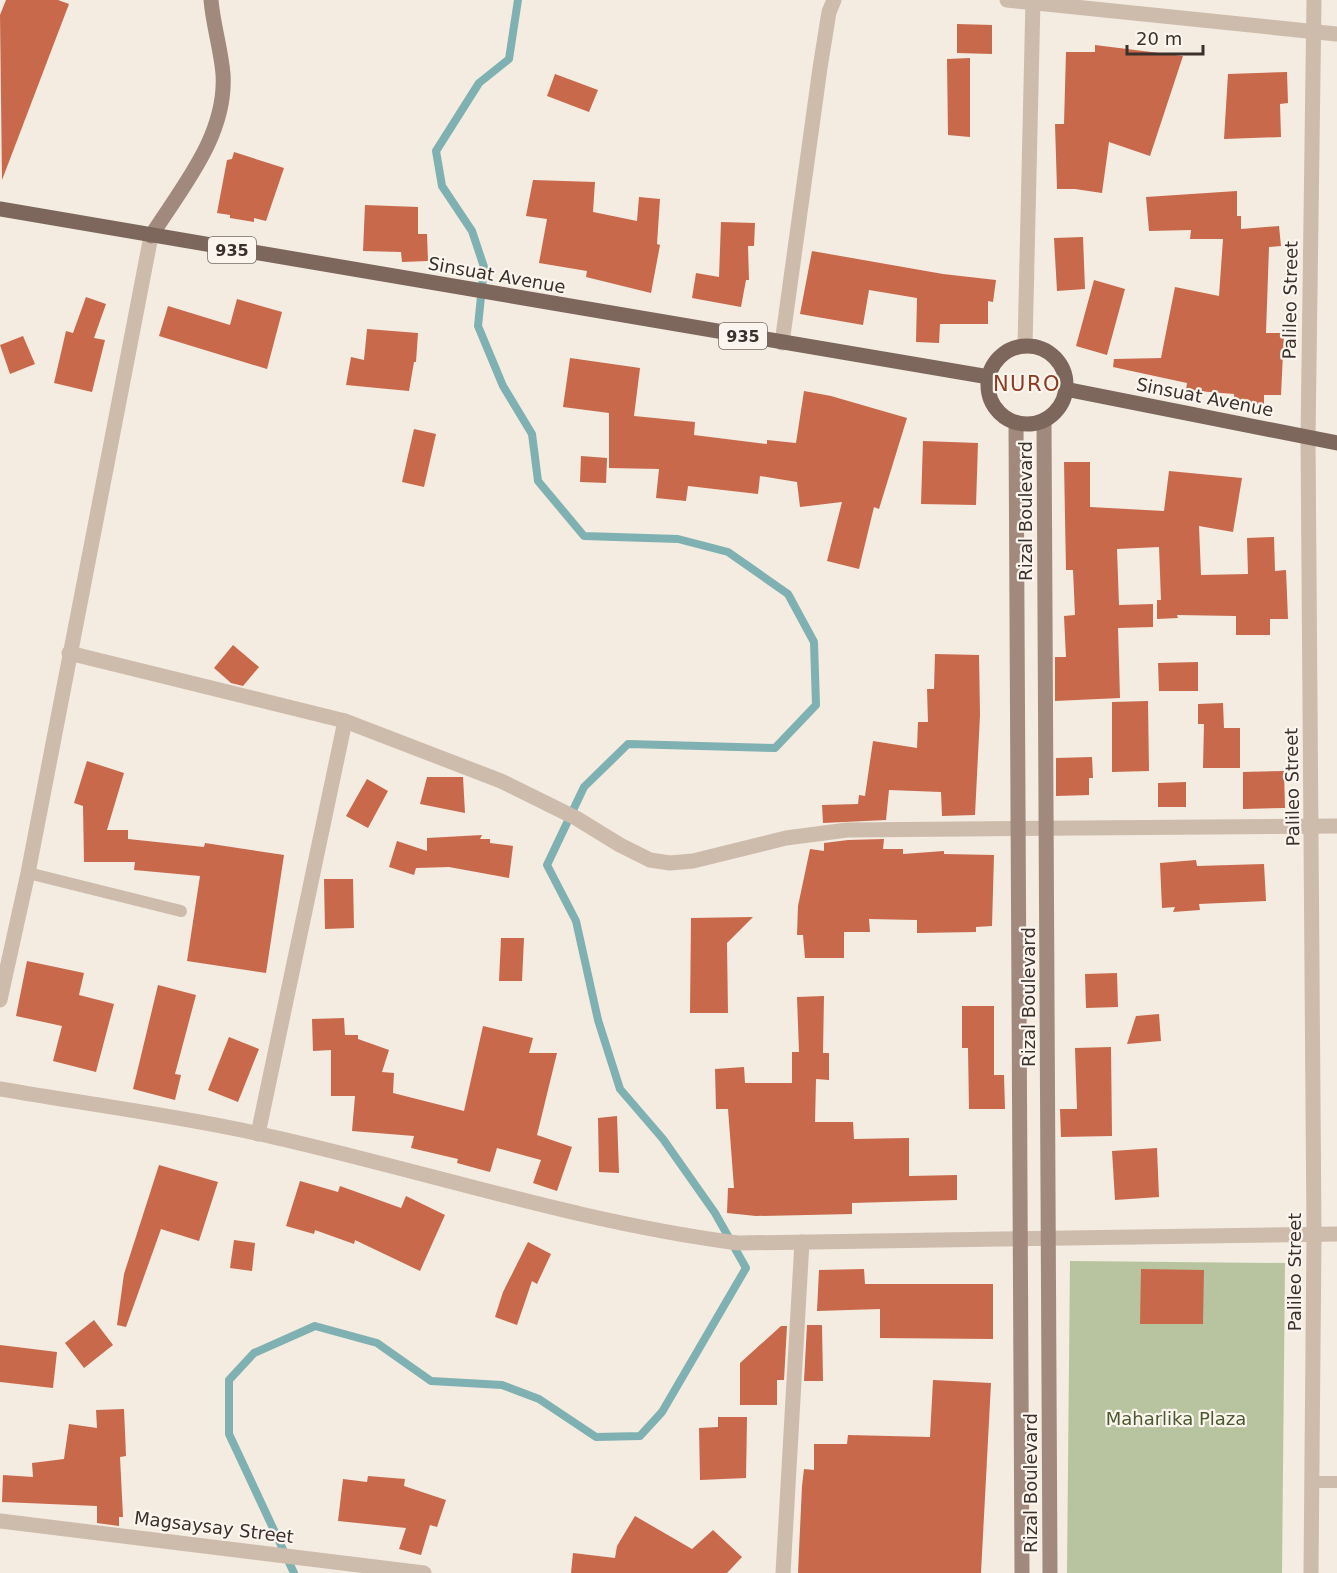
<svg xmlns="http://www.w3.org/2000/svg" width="1337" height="1573" viewBox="0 0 1337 1573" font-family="'DejaVu Sans',sans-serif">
<rect width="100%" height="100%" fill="#f4ebe1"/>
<polygon fill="#b8c4a0" points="1070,1261 1285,1263 1282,1573 1067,1573"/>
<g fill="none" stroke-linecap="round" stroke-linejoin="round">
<polyline stroke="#7fb0b2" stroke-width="8" points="294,1573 229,1434 229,1380 254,1353 315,1326 377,1343 431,1381 502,1385 539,1399 596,1437 640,1436 662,1412 746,1268 715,1213 663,1139 620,1089 598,1020 576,921 547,865 584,787 628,744 775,748 816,705 814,642 788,594 728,552 678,539 584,536 538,481 532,434 503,386 478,326 484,267 472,231 442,186 436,151 479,83 509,59 518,0"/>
</g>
<g fill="#c8694b">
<polygon points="6,0 58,0 69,4 2,180 0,15"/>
<polygon points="957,24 992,25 992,54 957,53"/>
<polygon points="1095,45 1183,56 1150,156 1109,142 1102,193 1075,189 1057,189 1055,124 1064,124 1066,52 1095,52"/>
<polygon points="970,58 970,137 948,135 947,59"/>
<polygon points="1287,72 1288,103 1280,104 1281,137 1224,139 1228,74"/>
<polygon points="555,74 598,90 589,112 547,96"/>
<polygon points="234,152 284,168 266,221 254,218 254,222 230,218 230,215 217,213 227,160 232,159"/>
<polygon points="533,180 595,182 593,212 637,221 639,197 660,199 657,244 660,245 651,293 586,277 587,271 539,263 547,219 526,216"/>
<polygon points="1237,191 1237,216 1241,216 1241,229 1279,226 1281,246 1269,247 1266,333 1284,333 1281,395 1264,395 1264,404 1234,403 1234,394 1186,390 1187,383 1113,367 1114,359 1161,358 1175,287 1219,296 1223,239 1190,239 1191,230 1149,231 1146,197"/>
<polygon points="365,205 418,207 418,234 427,234 428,261 402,262 401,252 363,251"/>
<polygon points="721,222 755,223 754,246 748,246 749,280 746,280 741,307 692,298 696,273 719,277"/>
<polygon points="1083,237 1085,289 1057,291 1054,238"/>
<polygon points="812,251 943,274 996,280 993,302 988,301 988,324 940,324 939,343 916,342 917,298 869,290 863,325 800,314"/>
<polygon points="1094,280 1125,289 1107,355 1076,346"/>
<polygon points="86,297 106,304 94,338 105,340 92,392 54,383 66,331 73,333"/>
<polygon points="237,299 282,312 267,369 159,336 168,306 230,325"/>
<polygon points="367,329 418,333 416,362 414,362 409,391 346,385 351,357 364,360"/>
<polygon points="23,336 35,364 10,374 0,345"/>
<polygon points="570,358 640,368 634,416 695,422 694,435 767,444 767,440 796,443 804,391 831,396 907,418 879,509 874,507 859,569 827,561 842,502 800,507 797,482 760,476 758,494 688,486 686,501 656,498 659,469 609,468 609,413 563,407"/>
<polygon points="414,429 436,434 424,487 402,482"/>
<polygon points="923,441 978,443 976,505 921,504"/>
<polygon points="581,456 607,458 606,483 580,482"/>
<polygon points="1064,462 1090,462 1090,507 1164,511 1169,471 1242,478 1233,532 1199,526 1201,575 1248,574 1247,538 1274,537 1275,571 1286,570 1288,619 1270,619 1270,635 1236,635 1236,616 1177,615 1178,618 1157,619 1157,600 1161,600 1159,547 1117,549 1119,605 1153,604 1153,627 1118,628 1120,698 1055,701 1055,657 1066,657 1064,616 1075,615 1073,570 1066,570"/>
<polygon points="233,645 259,667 243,686 231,683 214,668"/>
<polygon points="935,654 979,655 980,715 975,815 942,816 941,792 889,790 886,820 823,823 822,805 858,804 859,795 865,796 873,741 917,748 918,722 928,722 927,689 934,689"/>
<polygon points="1198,662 1198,691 1159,691 1158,663"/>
<polygon points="1148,701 1149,771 1112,772 1112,702"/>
<polygon points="1223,703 1224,728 1240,728 1240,768 1203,768 1204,724 1198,724 1198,704"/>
<polygon points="1092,757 1093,778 1089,778 1089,795 1056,796 1056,758"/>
<polygon points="87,761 124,773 107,830 128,830 128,839 204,847 205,843 284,855 266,973 187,961 200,876 134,870 135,862 84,862 83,806 74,803"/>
<polygon points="1284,771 1285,808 1243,809 1243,772"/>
<polygon points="427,777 463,777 465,813 420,804"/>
<polygon points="367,779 388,791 368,828 346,816"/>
<polygon points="1186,782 1186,807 1158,807 1158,783"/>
<polygon points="482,835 480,839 490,839 490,843 513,846 509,878 449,867 416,868 414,875 389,867 397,841 427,851 427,838"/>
<polygon points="884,839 883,849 903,849 903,854 944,851 944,854 994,855 992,926 976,927 976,932 917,933 917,920 869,919 870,932 844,932 844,958 805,958 803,935 797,935 798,906 810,849 824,851 824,843 848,840"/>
<polygon points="1196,860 1197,866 1264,864 1266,901 1199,904 1200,910 1173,912 1175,907 1162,908 1160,863"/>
<polygon points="324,879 353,879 354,928 325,929"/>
<polygon points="753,917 727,943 728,1013 690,1013 691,918"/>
<polygon points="501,938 524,938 522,981 499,981"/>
<polygon points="27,961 84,973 79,995 114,1004 96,1072 53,1061 62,1026 16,1016"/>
<polygon points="1117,973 1118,1007 1086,1008 1085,974"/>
<polygon points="158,985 196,995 175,1074 181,1075 175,1100 133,1089"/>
<polygon points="824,996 823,1053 829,1053 829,1080 816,1079 815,1122 853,1122 854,1139 909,1138 909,1176 957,1175 957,1200 852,1203 852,1214 756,1216 727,1213 728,1188 734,1188 728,1109 716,1109 715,1069 744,1067 745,1083 792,1083 792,1052 799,1052 797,997"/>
<polygon points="962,1006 994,1006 994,1075 1004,1075 1005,1109 969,1109 968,1048 962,1048"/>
<polygon points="1159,1014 1161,1041 1127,1044 1136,1016"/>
<polygon points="344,1018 345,1035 358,1035 358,1039 389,1050 382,1072 394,1073 393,1093 464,1111 483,1026 533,1038 529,1053 557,1053 537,1135 572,1147 557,1191 533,1183 541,1160 497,1148 490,1172 457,1163 458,1159 411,1148 414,1136 352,1131 355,1096 331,1096 331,1050 313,1051 312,1019"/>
<polygon points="229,1037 259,1049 238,1102 208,1090"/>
<polygon points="1111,1047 1112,1136 1061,1137 1060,1109 1077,1109 1075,1048"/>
<polygon points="617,1116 619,1173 599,1172 598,1118"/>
<polygon points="1157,1148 1159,1197 1115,1200 1112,1151"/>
<polygon points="159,1165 218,1182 199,1241 161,1229 126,1327 117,1325 124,1274"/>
<polygon points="300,1181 338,1192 340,1186 401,1208 406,1196 445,1215 420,1271 355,1240 354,1244 315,1230 314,1234 286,1226"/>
<polygon points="234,1240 255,1243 252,1271 230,1268"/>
<polygon points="528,1242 551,1254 537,1284 532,1281 517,1325 495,1317 503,1292"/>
<polygon points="864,1269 865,1284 993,1284 993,1339 880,1338 880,1309 817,1311 819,1270"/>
<polygon points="1141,1269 1204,1270 1203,1324 1140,1324"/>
<polygon points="94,1320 113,1345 84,1368 65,1343"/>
<polygon points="807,1325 822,1325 823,1381 804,1381"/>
<polygon points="781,1326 787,1326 784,1380 777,1380 777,1405 740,1405 740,1363"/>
<polygon points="0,1345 57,1352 53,1388 0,1382"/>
<polygon points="933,1380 991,1383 981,1573 798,1573 802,1486 804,1469 814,1470 814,1444 847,1444 848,1435 930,1437"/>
<polygon points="124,1409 126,1456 120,1457 123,1517 119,1517 119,1526 97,1523 97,1506 2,1502 3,1475 33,1477 32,1463 64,1459 69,1424 97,1428 96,1410"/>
<polygon points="718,1417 747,1417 746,1478 700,1480 699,1428 718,1427"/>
<polygon points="368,1476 405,1479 404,1486 446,1500 437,1527 430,1525 421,1555 399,1549 406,1528 338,1521 343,1479 367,1482"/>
<polygon points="635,1516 692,1549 713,1530 742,1557 727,1573 571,1573 573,1553 615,1558 617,1546"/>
</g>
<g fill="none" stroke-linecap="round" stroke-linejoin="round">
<g stroke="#cdbbac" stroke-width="12">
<polyline points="28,873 181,911"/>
<polyline points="1312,1482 1337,1482"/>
</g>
<g stroke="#cdbbac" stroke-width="15">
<polyline points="1007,0 1337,34"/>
<polyline points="782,343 820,68 829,12 834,0"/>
<polyline points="1025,346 1033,0"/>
<polyline points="69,653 345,721 501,781 576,818 620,845 650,860 670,863 693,861 786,838 847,830 1337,826"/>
<polyline points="0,1000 28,873 151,236"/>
<path d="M0,1089C86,1104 174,1115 260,1134C419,1169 575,1222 738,1243L1337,1234"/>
<polyline points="258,1134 345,721"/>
<polyline points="0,1521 424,1573"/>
<polyline points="783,1573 802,1242"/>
<polyline points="1311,1573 1314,1235 1308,438 1314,0"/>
</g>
<g stroke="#a18a7d" stroke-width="15">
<path d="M151,236C182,187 227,135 223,74C221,49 213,25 211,0"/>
<polyline points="1044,421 1050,1573"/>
<polyline points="1016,423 1022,1573"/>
</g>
<g stroke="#7d675c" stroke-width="15">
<polyline points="0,209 989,377"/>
<circle cx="1027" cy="385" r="39"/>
<polyline points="1065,389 1337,443"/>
</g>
</g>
<g text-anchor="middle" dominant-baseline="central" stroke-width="4.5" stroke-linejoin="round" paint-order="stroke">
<g fill="#fbf5ee" stroke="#756b66" stroke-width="1.5">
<rect x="208" y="237" width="48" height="26" rx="4.5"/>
<rect x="719" y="323" width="48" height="26" rx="4.5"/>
</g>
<g font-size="16" font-weight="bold" fill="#3b302b">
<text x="232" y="250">935</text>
<text x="743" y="336">935</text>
</g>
<g font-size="18" fill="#3b302b" stroke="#fbf5ee">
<text transform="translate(497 275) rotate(10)">Sinsuat Avenue</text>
<text transform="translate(1290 300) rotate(-89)">Palileo Street</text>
<text transform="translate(1205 397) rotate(11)">Sinsuat Avenue</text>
<text transform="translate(1025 511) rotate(-90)">Rizal Boulevard</text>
<text transform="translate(1292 787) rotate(-91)">Palileo Street</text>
<text transform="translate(1028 997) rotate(-90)">Rizal Boulevard</text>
<text transform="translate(1294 1272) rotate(-90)">Palileo Street</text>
<text transform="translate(1030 1483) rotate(-90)">Rizal Boulevard</text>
<text transform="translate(214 1527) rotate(7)">Magsaysay Street</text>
</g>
<g font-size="18" fill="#4a5a2e" stroke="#fbf5ee">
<text x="1176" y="1418">Maharlika Plaza</text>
</g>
<g font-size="21" letter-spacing="1.5" fill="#8c3b22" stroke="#fbf5ee">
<text x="1027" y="384">NURO</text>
</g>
</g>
<path d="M1127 45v9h76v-9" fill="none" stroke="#3b302b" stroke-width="3"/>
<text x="1136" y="45" font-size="18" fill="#3b302b" stroke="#fbf5ee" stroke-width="4.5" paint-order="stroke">20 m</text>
</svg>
